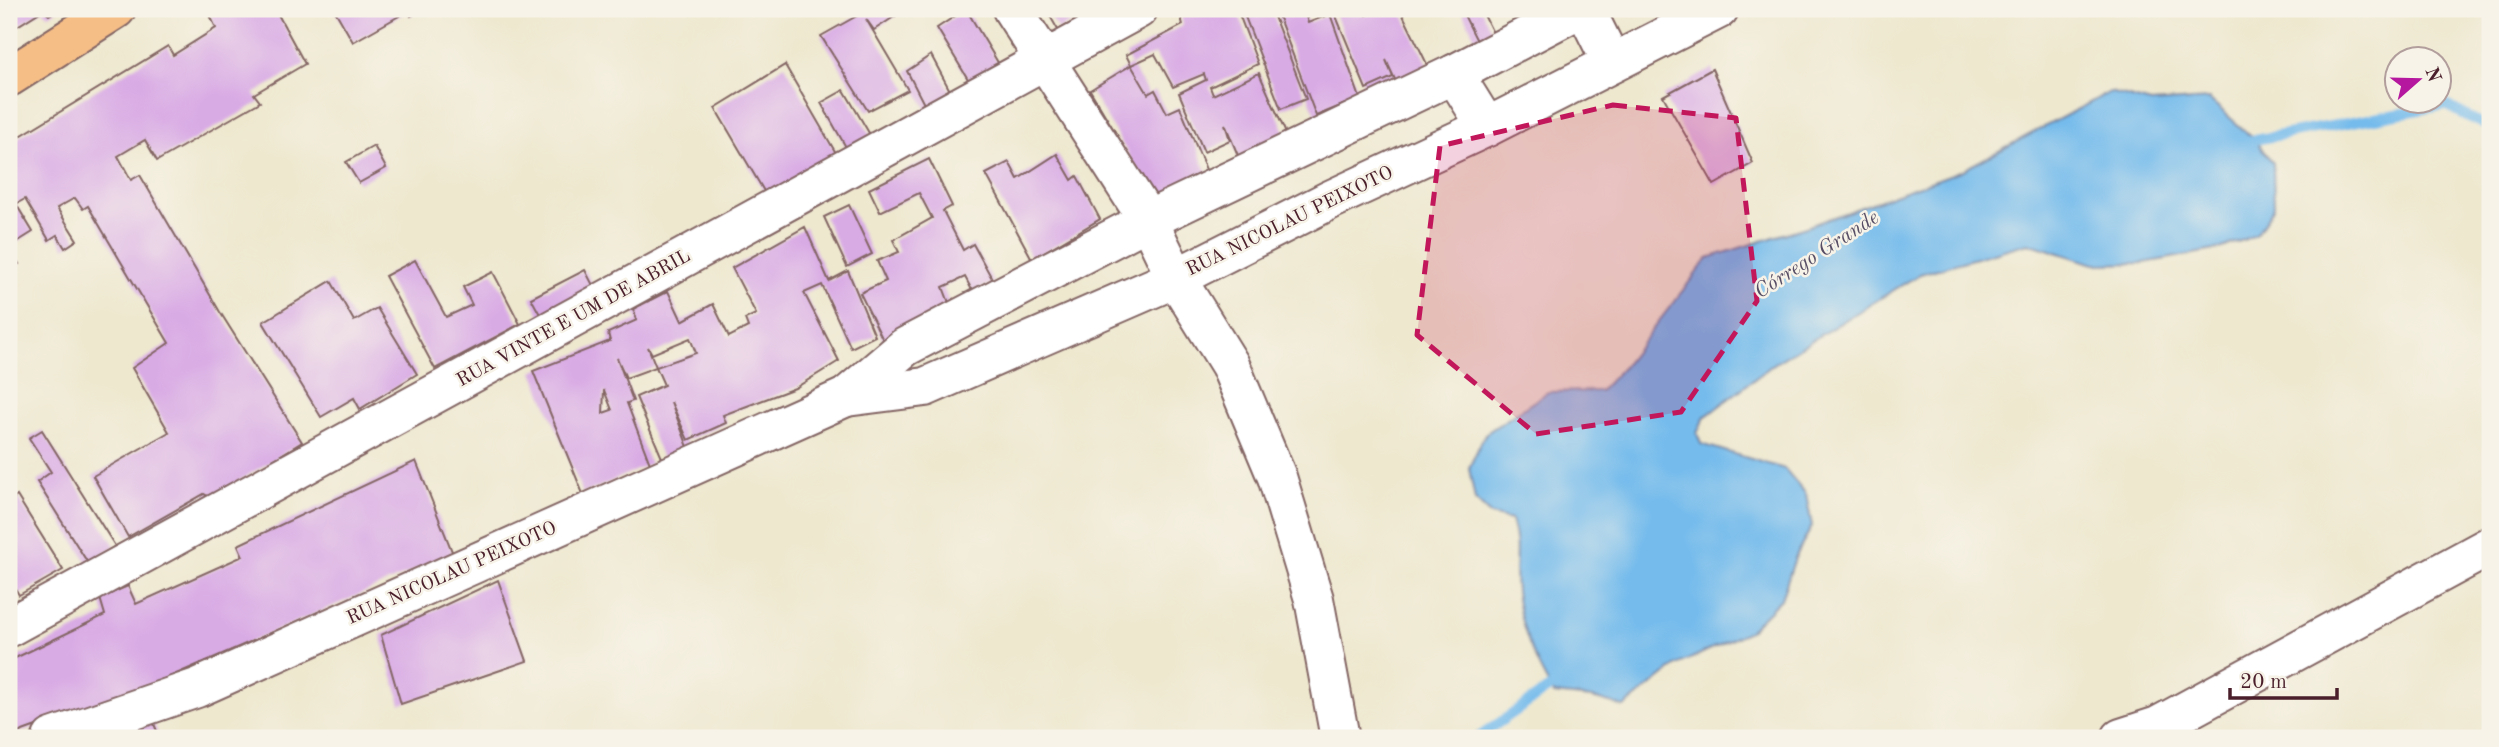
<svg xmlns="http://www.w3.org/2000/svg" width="2499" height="747" viewBox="0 0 2499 747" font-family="'Old Standard TT',serif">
<rect width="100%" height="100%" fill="#f7f3e8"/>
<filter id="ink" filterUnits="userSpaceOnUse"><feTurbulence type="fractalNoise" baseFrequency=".0143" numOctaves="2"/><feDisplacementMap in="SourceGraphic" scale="14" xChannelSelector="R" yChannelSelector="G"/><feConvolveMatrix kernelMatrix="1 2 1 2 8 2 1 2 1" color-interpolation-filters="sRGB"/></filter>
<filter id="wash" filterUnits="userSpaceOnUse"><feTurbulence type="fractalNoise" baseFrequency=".00686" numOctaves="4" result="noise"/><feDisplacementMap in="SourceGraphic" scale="28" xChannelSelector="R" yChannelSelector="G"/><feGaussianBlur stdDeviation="1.57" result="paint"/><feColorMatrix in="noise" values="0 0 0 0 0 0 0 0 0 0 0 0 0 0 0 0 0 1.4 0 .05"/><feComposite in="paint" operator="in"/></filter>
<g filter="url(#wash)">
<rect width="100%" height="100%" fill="#eee8cf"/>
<path fill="#75bbec" stroke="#606d8c" stroke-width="2" d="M2110,92L2151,103L2209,99L2255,140L2273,163L2274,207L2256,235L2220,249L2144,263L2094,264L2028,243L1920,274L1775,363L1705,417L1697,433L1701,444L1785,469L1806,494L1812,526L1795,558L1781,599L1749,631L1677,665L1624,707L1592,698L1554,694C1536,664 1520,627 1516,591C1513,563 1520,548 1511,520L1491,515L1475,500L1469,468L1485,434L1548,392L1600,391L1624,366L1708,258L1809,226L1963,170Z"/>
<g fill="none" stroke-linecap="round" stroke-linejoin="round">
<g stroke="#75bbec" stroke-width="10">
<polyline points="2243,142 2446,105 2490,128"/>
<polyline points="1477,738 1561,680"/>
</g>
</g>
<g id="blocks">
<g fill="#d9abe5" fill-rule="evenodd">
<polygon points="9,9 59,9 49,15 43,10 11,30"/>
<polygon points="216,9 275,9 305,64 254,94 260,102 157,161 145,140 118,156 131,180 140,175 220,312 302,442 211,498 204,494 128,537 93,476 169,432 132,368 169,343 88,206 83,209 75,198 57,208 77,240 65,248 57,235 49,240 25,199 16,204 33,232 9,247 19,264 9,270 9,143 168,46 173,55 216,28 209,13"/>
<polygon points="334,9 423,9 411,16 408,11 353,42"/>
<polygon points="859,9 906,9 874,30 866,19 908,90 868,111 821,36 862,13"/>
<polygon points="966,9 1003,71 974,89 937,28"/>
<polygon points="1046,9 1095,9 1058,30"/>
<polygon points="1198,9 1237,9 1258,64 1210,87 1213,95 1259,73 1288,138 1239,158 1225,124 1230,140 1204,152 1179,93 1206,80 1204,74 1173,87 1155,54 1131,65 1148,94 1155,90 1167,113 1180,107 1207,172 1155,199 1090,90 1131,65 1126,55 1183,25 1181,17"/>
<polygon points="1242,9 1271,9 1306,99 1281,109"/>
<polygon points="1285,9 1288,16 1304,10 1308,23 1330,14 1360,98 1316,116 1276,10"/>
<polygon points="1333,9 1364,9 1366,15 1380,9 1400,9 1429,68 1397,84 1386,60 1393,77 1366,89"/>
<polygon points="1461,9 1481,9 1494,35 1478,43"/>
<polygon points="1513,9 1535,9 1518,18"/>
<polygon points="931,55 955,100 929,114 907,71"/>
<polygon points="785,65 840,160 768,198 715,108"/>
<polygon points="1712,69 1753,163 1714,185 1663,96"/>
<polygon points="844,90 876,145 851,156 821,103"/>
<polygon points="374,146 386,168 359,183 346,162"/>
<polygon points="1057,154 1072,180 1077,176 1100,219 1032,259 986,174 1009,162 1018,179"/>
<polygon points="929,159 952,206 943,211 963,250 973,244 994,282 973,292 965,277 943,287 951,308 883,340 860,293 886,281 877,261 899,252 893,240 932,218 919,193 880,212 869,189"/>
<polygon points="849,205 872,254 847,267 824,217"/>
<path d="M805,227L829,281L848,271L875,336L851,348L822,285L804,293L839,361L795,388L723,415L726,423L688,440L671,402L688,447L662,458L636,397L664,385L656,367L696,353L690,338L652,354L648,347L656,367L626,378L617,358L633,401L627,403L650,464L583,494L533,371L610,341L608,333L637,320L633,309L668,291L682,321L713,304L729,337L748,327L745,319L756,314L732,268ZM604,390L612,410L603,413Z"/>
<polygon points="415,260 446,317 472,305 463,287 493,272 520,324 435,369 385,276"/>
<polygon points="585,270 596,291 543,320 531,298"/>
<polygon points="331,281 354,321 377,308 417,374 360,409 354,398 321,417 263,322"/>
<polygon points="42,430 115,546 88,563 37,482 51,472 29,438"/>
<polygon points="416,461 453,554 167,678 9,736 9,661 105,615 100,598 128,586 136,604 243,556 238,545"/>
<polygon points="17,496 63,570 19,595 9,578 9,501"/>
<polygon points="498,580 527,661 401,704 381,635"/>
<polygon points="151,717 160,738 102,738"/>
</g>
</g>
</g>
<g filter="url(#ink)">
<use href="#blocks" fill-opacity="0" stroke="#836564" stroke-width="2"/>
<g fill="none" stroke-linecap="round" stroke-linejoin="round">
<defs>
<g id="minor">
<polyline points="1012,9 1148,220 1176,278 1230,365 1277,477 1314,599 1340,738"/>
<polyline points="1585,9 1612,63"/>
<polyline points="1454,74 1487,127"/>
<polyline points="846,397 925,387 1176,278 1330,200 1487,127 1719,9"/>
<polyline points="9,627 1138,9"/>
<polyline points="52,738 197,688 846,397 905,347 1148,220 1454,74 1579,9"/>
<polyline points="2121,738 2158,726 2490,546"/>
</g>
<polyline id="primary" points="9,77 116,9"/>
</defs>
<use href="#minor" stroke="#836564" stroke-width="42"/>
<use href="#primary" stroke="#836564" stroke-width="42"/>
<use href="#minor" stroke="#fff" stroke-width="38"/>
<use href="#primary" stroke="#f6be87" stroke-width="38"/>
</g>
</g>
<path fill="#c2185b" fill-opacity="0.2" stroke="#c2185b" stroke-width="5" stroke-dasharray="14 9" stroke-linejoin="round" d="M1613,105L1736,118L1757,301L1681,412L1536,434L1417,335L1440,146Z"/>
<g text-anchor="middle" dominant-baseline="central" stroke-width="5" stroke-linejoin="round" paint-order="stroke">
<g font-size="19" fill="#4a1f2b" stroke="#f7f3e8">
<text transform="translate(1290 222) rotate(-26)">RUA NICOLAU PEIXOTO</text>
<text transform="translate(574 319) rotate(-29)">RUA VINTE E UM DE ABRIL</text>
<text transform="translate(452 574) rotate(-24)">RUA NICOLAU PEIXOTO</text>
</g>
<g font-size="21" font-style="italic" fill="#574e65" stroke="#f7f3e8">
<text transform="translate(1817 255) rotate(-33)">Córrego Grande</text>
</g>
</g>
<rect width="2499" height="747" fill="none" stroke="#f7f3e8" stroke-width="35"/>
<g transform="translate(2418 80) rotate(70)"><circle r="33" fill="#f7f3e8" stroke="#b29e9c" stroke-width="2"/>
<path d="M0-5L12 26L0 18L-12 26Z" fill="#b5179e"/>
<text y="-10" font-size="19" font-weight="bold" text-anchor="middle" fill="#4a1f2b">N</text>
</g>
<path d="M2230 688v10h107v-10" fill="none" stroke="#4a1f2b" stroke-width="3.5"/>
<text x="2240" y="688" font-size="21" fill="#4a1f2b" stroke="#f7f3e8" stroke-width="5" paint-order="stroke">20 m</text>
</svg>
